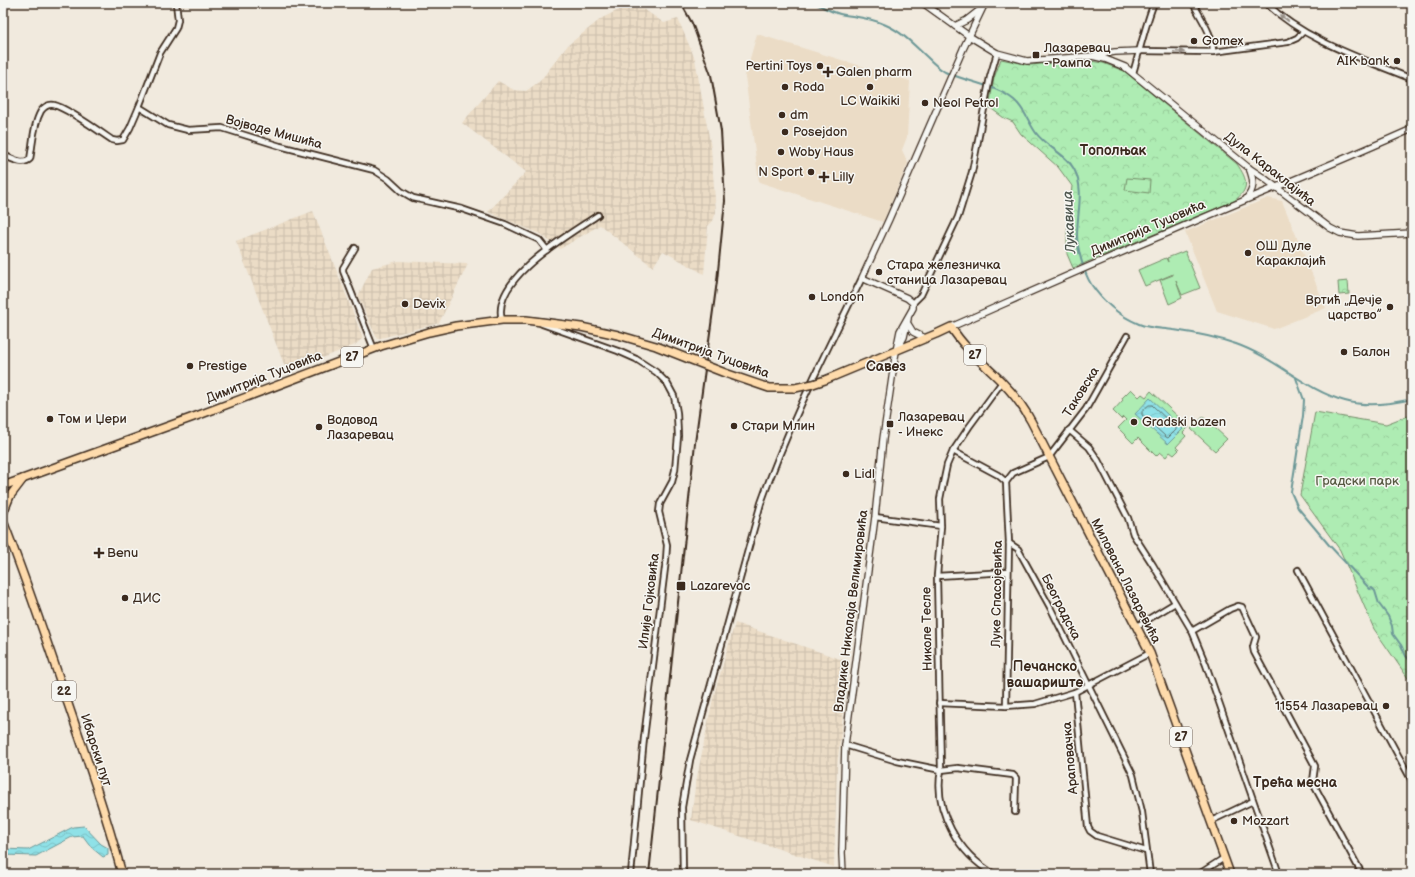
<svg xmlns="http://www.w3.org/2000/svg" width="1415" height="877" viewBox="0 0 1415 877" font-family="'Balsamiq Sans',sans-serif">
<defs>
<pattern id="industrial-grid" width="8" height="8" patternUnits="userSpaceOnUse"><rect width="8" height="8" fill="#ebdcc6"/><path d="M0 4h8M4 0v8" fill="none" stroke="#cabdaa"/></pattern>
<pattern id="park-crowns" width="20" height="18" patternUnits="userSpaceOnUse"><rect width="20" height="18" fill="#aeecb3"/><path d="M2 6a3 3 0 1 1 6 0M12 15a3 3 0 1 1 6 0" fill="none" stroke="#97cb9a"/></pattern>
<pattern id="water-waves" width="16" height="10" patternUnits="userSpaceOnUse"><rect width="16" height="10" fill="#8fe1e7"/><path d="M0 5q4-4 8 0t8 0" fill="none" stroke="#7cc1c6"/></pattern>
</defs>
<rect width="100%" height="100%" fill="#f1eade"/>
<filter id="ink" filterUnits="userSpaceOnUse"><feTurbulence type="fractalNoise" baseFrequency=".025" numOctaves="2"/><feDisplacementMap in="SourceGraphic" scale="8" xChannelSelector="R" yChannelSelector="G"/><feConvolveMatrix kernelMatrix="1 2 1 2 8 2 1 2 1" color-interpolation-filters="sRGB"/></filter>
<g filter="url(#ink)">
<g fill="#ebdcc6">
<polygon points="757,34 910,81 907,137 902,150 908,163 883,222 759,182 745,76"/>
<polygon points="1268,198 1282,201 1326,308 1274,329 1217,311 1185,232"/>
</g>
<g fill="url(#industrial-grid)">
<polygon points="625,7 645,10 664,23 678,19 695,59 711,148 716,212 713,221 708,226 704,274 663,251 653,267 600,225 560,249 540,234 488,212 526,172 462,123 498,81 514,90 526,91 540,81 568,45 602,18"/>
<polygon points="313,211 363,338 355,345 287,372 236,241"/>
<polygon points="398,261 468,264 439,323 377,339 358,296 372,268"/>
<polygon points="735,623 849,662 837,767 834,867 691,820 695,787 713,698"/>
</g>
<g fill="url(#park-crowns)" stroke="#748b68">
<path d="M1001,59L1030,65L1084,60L1103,63L1124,71L1237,164C1248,180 1250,189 1234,201L1073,268L1067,254V233L1072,186L1058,167L1021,134L1013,122L1004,118L989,107L994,78Z"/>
<polygon points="1412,94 1412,123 1407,126"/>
<polygon points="1348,281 1349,294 1339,295 1338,282"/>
<polygon points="1315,412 1386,424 1412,414 1412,684 1374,629 1340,550 1300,495"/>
</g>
<g fill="#aeecb3" stroke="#748b68">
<polygon points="1127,178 1150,180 1149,193 1125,190"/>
<polygon points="1185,251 1200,288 1182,295 1176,281 1182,298 1169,304 1160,280 1173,275 1173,274 1145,286 1138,270 1166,258 1168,262 1167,258"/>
<polygon points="1131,389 1139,397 1142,394 1146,397 1151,391 1189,427 1183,433 1186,436 1176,447 1179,450 1174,455 1170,452 1166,457 1160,452 1156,456 1138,438 1133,443 1118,428 1126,420 1123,417 1121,419 1113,411 1123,400 1122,398"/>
<polygon points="1203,417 1227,439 1215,451 1191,429"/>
</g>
<g fill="url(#water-waves)" stroke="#6d9897">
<polygon points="1150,398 1183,429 1168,444 1135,414"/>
<polygon points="84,826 101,844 108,848 108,855 103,857 92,848 83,836 72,837 36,856 3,855 3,849 28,850 73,827"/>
</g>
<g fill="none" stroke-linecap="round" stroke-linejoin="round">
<polygon stroke="#5d736e" stroke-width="1" points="1149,405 1152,405 1176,428 1176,430 1168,438 1166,437 1142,415 1142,412"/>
<g stroke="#6d9897" stroke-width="2">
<path d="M815,3C823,7 831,12 840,14C855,17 872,18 886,25C902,32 914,45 927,57C932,62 938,68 945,72C967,82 996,85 1014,100C1025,109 1028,122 1036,133C1046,147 1065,153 1074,169C1085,190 1077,212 1077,235C1077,248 1084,273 1091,284C1103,302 1120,316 1139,324C1150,329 1163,328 1174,330C1195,333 1216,337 1236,344C1276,358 1305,390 1345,401C1366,407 1391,404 1412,399"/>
<polyline points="1296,378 1304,400 1303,416 1291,492 1298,508 1329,545 1370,589 1372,588 1375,591 1379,604 1388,616 1392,626 1393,634 1401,645 1406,656 1412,663"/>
</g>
<defs>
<g id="minor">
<path d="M1193,3C1201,19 1213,34 1213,52"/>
<path d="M1266,3C1304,40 1363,59 1412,79"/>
<polyline points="1140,51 1213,52 1288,42 1297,38 1303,32"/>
<path d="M1133,73C1140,50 1145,26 1154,3"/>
<polyline points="139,107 160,53 176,28 178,20 176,3"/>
<path d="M3,155C11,158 23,166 30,159C33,144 33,125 41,111C44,107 49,104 54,105C67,108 99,131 112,140L117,141L123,140L130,128L139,107L168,125L188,130L222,128L280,146L374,170L388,179L401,191L413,198L462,209L505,224L539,240L547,250"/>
<polyline points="355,248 343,268 343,271 374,349"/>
<polyline points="913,303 921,295 958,217 972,172 990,77 997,53"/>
<path d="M502,320C490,279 570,234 598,215"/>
<polyline points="542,324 618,351 636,359 656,372 667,383 674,396 677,413 678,436 675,470 672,482 660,504 659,512 667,545 666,560 644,738 631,874"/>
<polyline points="1069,430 1089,447 1098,460 1128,518 1133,534 1153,565 1192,631 1206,665 1279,874"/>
<polyline points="953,451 998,475 1006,482 1013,473 1049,457 1086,409 1127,336"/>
<polyline points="875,517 941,526"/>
<polyline points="1009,543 1018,549 1051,609 1133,775 1142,812 1150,874"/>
<polyline points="1298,570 1412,781"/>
<polyline points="937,576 1008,572"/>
<polyline points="1137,626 1175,603"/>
<polyline points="1192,631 1230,609 1238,606 1242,607 1256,637 1253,647 1254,652 1315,766 1313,781 1315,787 1362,874"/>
<polyline points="1075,692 1088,827 1090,831 1097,836 1146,851"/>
<polyline points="939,703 1006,706 1035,704 1075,692 1150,653"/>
<polyline points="1006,706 1009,543 1006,482"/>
<polyline points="845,745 897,761 941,770 958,768 1013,775 1016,778 1015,812"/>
<polyline points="1211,821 1253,801"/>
<path d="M683,874L682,807L690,760L761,503C788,426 826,352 862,278"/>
<path d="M994,874C959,854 933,811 941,770L937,576L941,526L940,499L943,484L947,465L953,451L969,427L1002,382"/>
<polyline points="1199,874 1224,858"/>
</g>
<g id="tertiary">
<polyline points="923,3 969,36 997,53 1027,61 1092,56 1105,59 1125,67 1249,168 1264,178 1330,228 1340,233 1358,236 1412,233"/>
<polyline points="955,26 967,20 981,9"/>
<polyline points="1095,55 1115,52 1140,51"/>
<path d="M1246,199C1255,189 1254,180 1249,168"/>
<polyline points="908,324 913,332 925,338"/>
<path d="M951,327C1024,295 1097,262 1170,232C1251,197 1332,165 1412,129"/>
<polyline points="897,350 904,337 908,319"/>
<polyline points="843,874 842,853 845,745 875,517 883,439 896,351 900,331 913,308 913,303 907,298 862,278 889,219 963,49 985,3"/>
</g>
<g id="primary">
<polyline points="725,373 769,388 795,388"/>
<path d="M825,380L936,334L951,327C964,348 984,364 1001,381C1013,393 1023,406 1031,421L1150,653L1230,874"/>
<polyline points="3,486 199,415 381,346 429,332 456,326 502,320 526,320 581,327 618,335 656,346 689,359"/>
<polyline points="3,513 10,496 23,479"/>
<path d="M3,521C26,579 46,639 66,698C86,756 106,814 122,874"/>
</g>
</defs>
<use href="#minor" stroke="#3b2a1e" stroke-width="8"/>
<use href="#tertiary" stroke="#3b2a1e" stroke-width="8"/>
<use href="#primary" stroke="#3b2a1e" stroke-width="10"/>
<use href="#minor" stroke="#f6f6f2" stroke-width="4.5"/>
<use href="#tertiary" stroke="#f6f6f2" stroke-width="5.5"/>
<use href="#primary" stroke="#fedbac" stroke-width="7"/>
<polyline stroke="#3b2a1e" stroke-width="2" points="649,874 695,443 717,281 725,201 721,131 711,75 692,23 681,3"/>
<defs>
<g id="primary-bridge">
<polyline points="689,359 725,373"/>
<polyline points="795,388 813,384 825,380"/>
</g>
</defs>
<use href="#primary-bridge" stroke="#3b2a1e" stroke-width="10" stroke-linecap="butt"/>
<use href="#primary-bridge" stroke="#fedbac" stroke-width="7"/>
</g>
<defs><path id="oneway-solid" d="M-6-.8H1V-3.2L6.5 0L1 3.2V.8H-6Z"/></defs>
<g fill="#989088">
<use href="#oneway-solid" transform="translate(1284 18) rotate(-144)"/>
<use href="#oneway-solid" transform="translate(1179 52) rotate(2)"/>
</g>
</g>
<g fill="#3b2a1e" stroke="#f6f6f2" stroke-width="1.5">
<circle cx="1194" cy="41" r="4"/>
<rect x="1032" y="51" width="8" height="8" rx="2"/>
<circle cx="1397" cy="61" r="4"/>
<circle cx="820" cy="66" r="4"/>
<path d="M826 66h4v4h4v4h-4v4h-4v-4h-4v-4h4z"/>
<circle cx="785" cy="87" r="4"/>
<circle cx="870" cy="87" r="4"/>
<circle cx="925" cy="103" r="4"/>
<circle cx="782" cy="115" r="4"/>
<circle cx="785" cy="132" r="4"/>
<circle cx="781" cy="152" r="4"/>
<circle cx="811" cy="172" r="4"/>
<path d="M822 171h4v4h4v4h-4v4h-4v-4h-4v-4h4z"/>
<circle cx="1248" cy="253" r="4"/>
<circle cx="879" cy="272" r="4"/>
<circle cx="812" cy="297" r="4"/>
<circle cx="405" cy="304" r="4"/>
<circle cx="1390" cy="307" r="4"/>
<circle cx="1344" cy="352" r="4"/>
<circle cx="190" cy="366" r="4"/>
<circle cx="50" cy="419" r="4"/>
<circle cx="1134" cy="422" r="4"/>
<rect x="886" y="420" width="8" height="8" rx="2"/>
<circle cx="734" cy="426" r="4"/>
<circle cx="319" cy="427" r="4"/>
<circle cx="846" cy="474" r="4"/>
<path d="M97 547h4v4h4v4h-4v4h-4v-4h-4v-4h4z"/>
<rect x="676" y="581" width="10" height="10" rx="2"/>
<circle cx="125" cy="598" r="4"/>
<circle cx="1386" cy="706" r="4"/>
<circle cx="1234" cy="821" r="4"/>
</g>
<g text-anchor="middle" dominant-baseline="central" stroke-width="3" stroke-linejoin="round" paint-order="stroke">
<g fill="#f6f6f2" stroke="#73675e" stroke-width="1">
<rect x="964" y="345" width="22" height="20" rx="3"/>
<rect x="341" y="347" width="22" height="20" rx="3"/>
<rect x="52" y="681" width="24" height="20" rx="3"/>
<rect x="1170" y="727" width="22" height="20" rx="3"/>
</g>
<g font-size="12" font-weight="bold" fill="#3b2a1e">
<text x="975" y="355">27</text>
<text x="352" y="357">27</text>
<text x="64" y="691">22</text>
<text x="1181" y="737">27</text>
</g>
<g font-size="13" fill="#3b2a1e" stroke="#f6f6f2" text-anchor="start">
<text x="1202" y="41">Gomex</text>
<text x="1044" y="48">Лазаревац<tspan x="1044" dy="15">- Рампа</tspan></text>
<text x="1389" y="61" text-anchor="end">AIK bank</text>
<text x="812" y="66" text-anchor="end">Pertini Toys</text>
<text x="836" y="72">Galen pharm</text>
<text x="793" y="87">Roda</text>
<text x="870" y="101" text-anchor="middle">LC Waikiki</text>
<text x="933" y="103">Neol Petrol</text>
<text x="790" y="115">dm</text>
<text x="793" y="132">Posejdon</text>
<text x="789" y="152">Woby Haus</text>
<text x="803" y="172" text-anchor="end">N Sport</text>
<text x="832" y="177">Lilly</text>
<text x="1256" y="246">ОШ Дуле<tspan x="1256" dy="15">Караклајић</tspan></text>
<text x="887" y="265">Стара железничка<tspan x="887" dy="15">станица Лазаревац</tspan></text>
<text x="820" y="297">London</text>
<text x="1382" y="300" text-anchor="end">Вртић „Дечје<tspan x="1382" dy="15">царство”</tspan></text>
<text x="413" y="304">Devix</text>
<text x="1352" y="352">Балон</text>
<text x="198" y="366">Prestige</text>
<text x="898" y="417">Лазаревац<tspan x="898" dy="15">- Инекс</tspan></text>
<text x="58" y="419">Том и Џери</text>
<text x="327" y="420">Водовод<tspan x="327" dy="15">Лазаревац</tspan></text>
<text x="1142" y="422">Gradski bazen</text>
<text x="742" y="426">Стари Млин</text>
<text x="854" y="474">Lidl</text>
<text x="107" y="553">Benu</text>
<text x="690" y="586">Lazarevac</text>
<text x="133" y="598">ДИС</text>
<text x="1378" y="706" text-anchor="end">11554 Лазаревац</text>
<text x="1242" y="821">Mozzart</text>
</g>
<g font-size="13" fill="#3b2a1e" stroke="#f6f6f2">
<text transform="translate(274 132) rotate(15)">Војводе Мишића</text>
<text transform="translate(1270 169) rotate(38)">Дула Караклајића</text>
<text transform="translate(1148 228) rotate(-23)">Димитрија Туцовића</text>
<text transform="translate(711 353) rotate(20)">Димитрија Туцовића</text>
<text transform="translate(264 377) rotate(-21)">Димитрија Туцовића</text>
<text transform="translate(1081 392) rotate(-58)">Таковска</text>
<text transform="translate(1126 581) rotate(63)">Милована Лазаревића</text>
<text transform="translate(997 594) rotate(-89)">Луке Спасојевића</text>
<text transform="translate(649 601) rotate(-83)">Илије Гојковића</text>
<text transform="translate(1061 607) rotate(63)">Београдска</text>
<text transform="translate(851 611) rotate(-83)">Владике Николаја Велимировића</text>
<text transform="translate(927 629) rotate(-91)">Николе Тесле</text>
<text transform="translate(96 750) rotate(72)">Ибарски пут</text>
<text transform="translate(1070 758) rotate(-95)">Араповачка</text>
</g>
<g font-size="13" fill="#585a43" stroke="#f6f6f2">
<text x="1357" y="481">Градски парк</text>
</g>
<g font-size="14" font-weight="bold" fill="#3b2a1e" stroke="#f6f6f2">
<text x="1113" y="150">Тополњак</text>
<text x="886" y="366">Савез</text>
<text x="1045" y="666">Печанско<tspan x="1045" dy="16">вашариште</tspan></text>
<text x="1295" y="782">Трећа месна</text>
</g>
<g font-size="14" font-style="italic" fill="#505850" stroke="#f6f6f2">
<text transform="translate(1069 222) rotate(-93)">Лукавица</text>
</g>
</g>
<rect width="1415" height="877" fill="none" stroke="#f6f6f2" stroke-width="16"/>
<rect x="8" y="8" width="1399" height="861" fill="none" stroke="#3b2a1e" stroke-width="1.5" filter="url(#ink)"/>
</svg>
